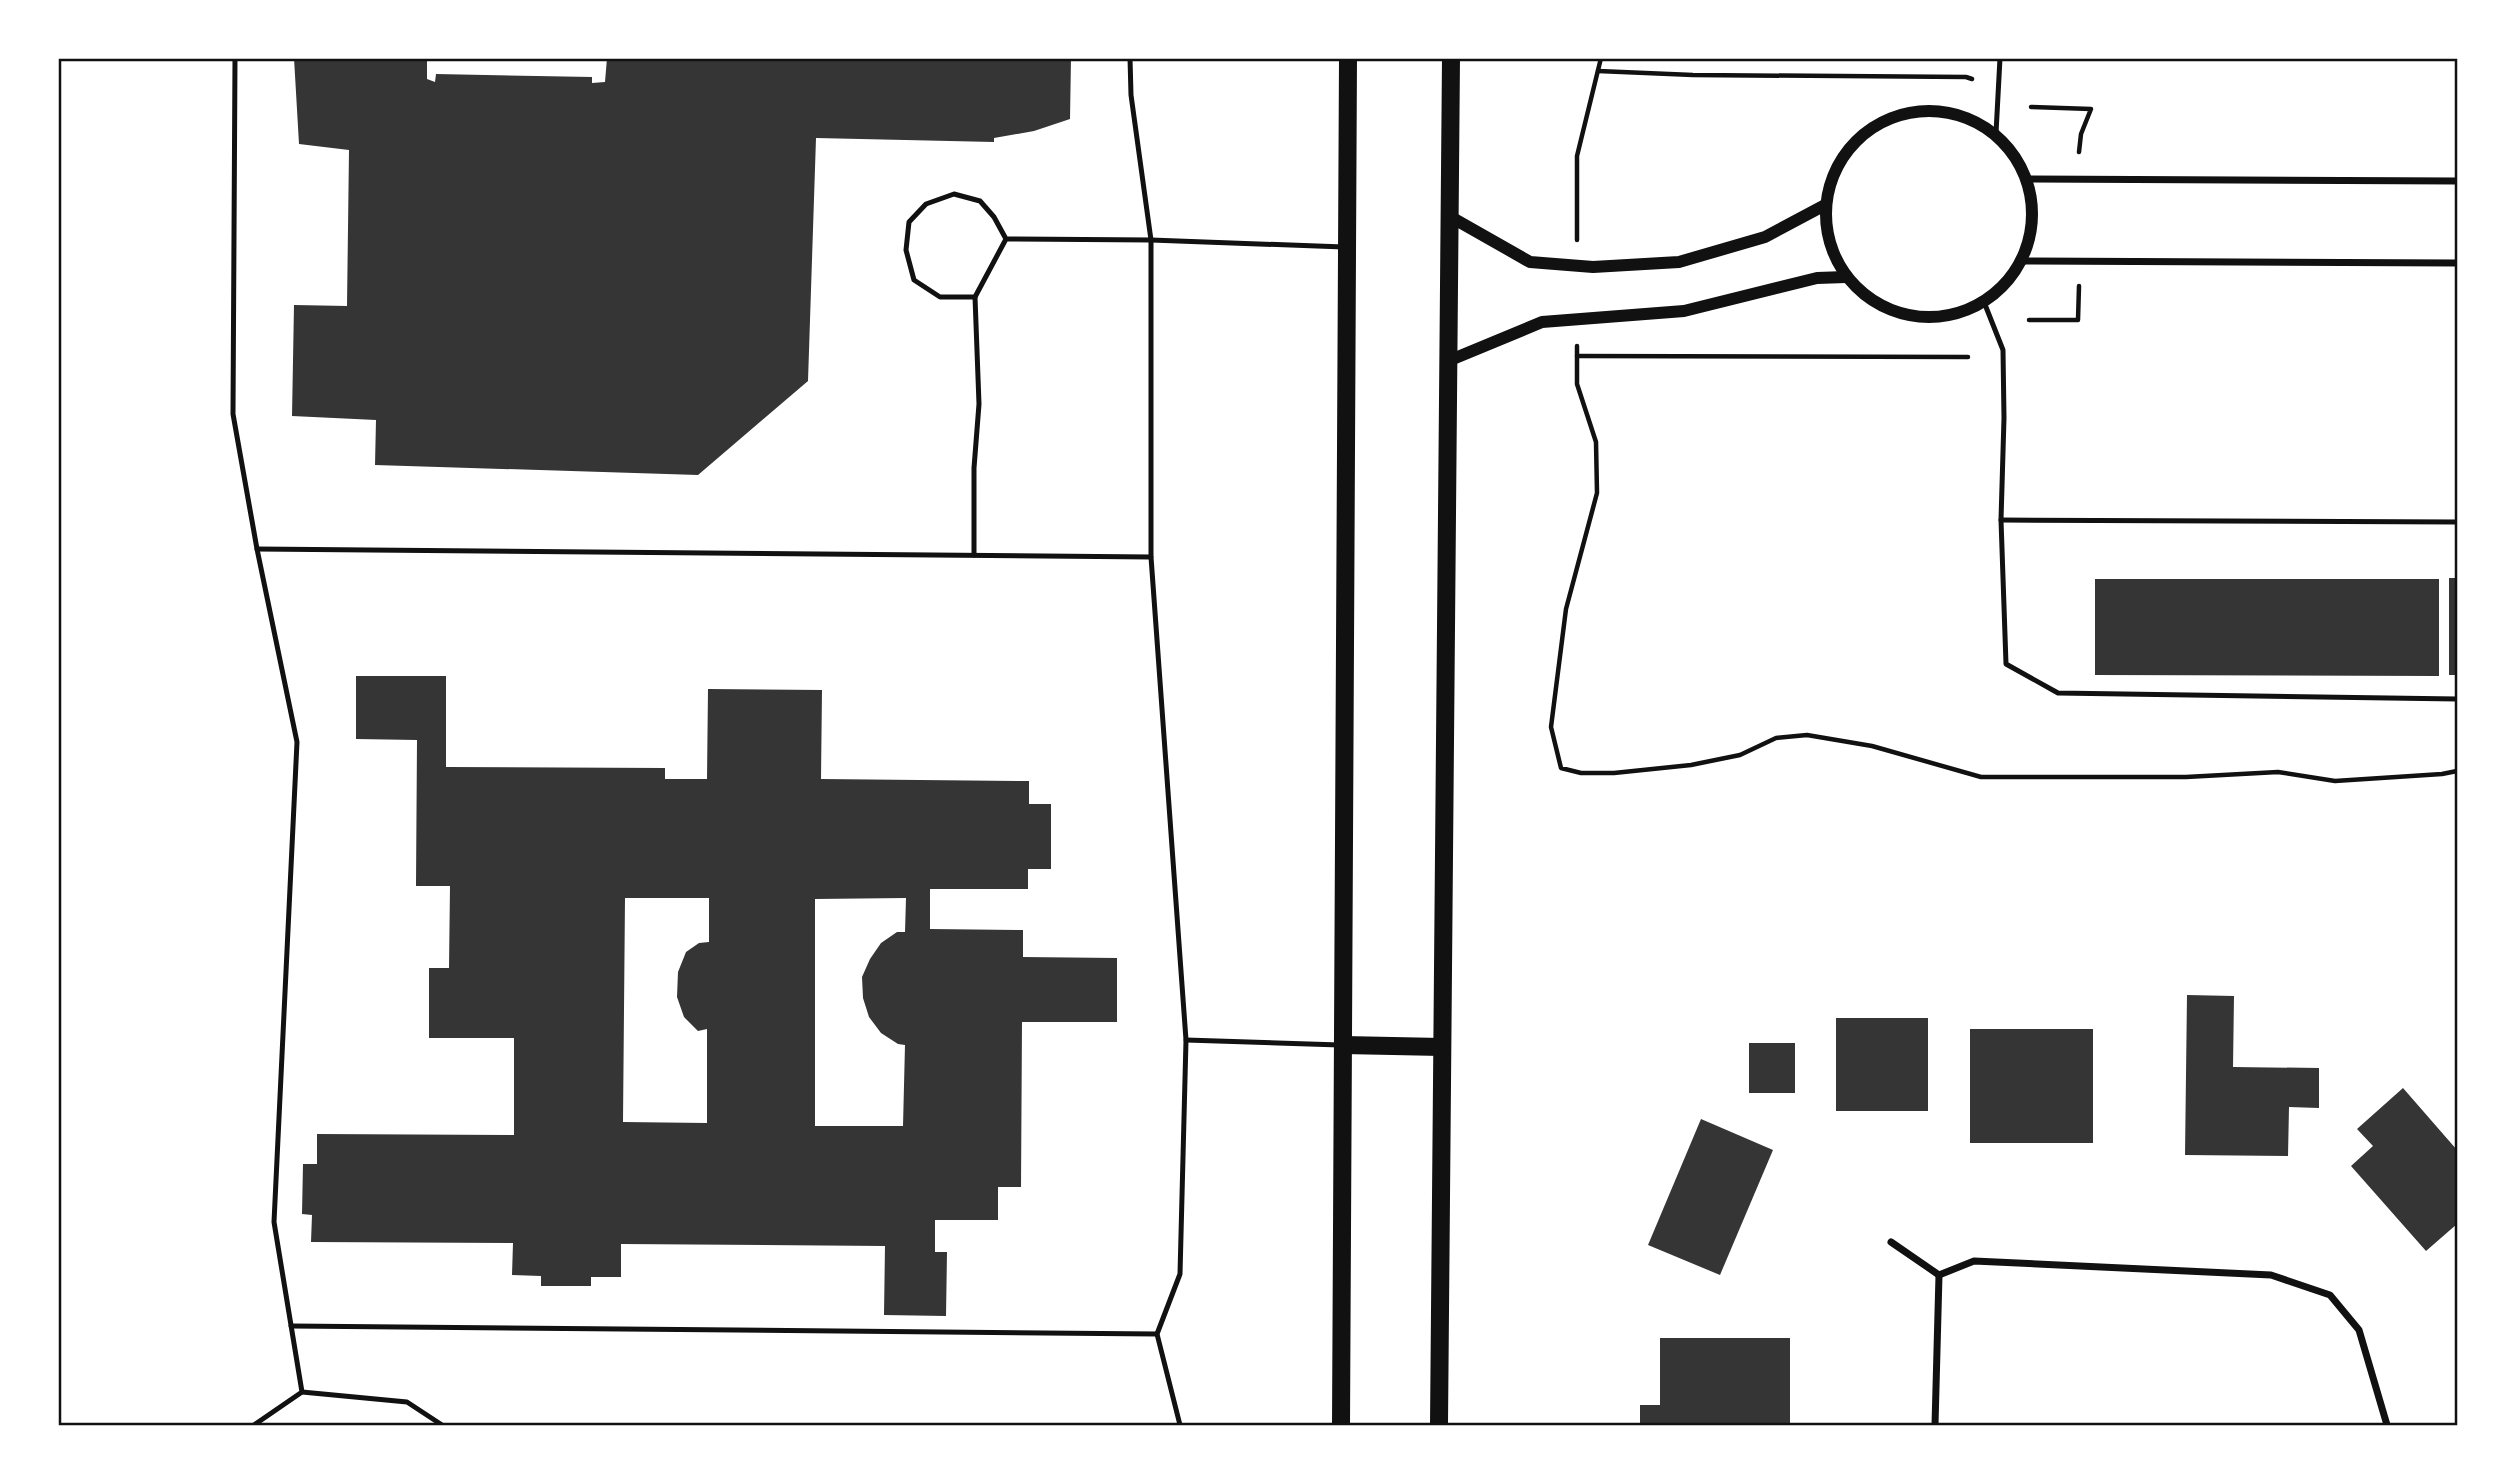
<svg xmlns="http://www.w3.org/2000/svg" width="2515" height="1483" viewBox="0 0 2515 1483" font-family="'Sofia Sans Condensed',sans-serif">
<rect width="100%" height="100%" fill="#fff"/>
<g fill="#353535" fill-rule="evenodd">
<polygon points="294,58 427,58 427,79 435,82 436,74 592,77 592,83 605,82 607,58 1071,58 1070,119 1034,131 994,138 994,142 816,138 808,381 698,475 375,465 376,420 292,416 294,305 347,306 349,150 299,144"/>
<rect x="2449" y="578" width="8" height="97"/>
<polygon points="2095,579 2439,579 2439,676 2095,675"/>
<path d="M356,676H446V767L665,768V779H707L708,689L822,690L821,779L1029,781V804H1051V869H1028V889H930V929L1023,930V957L1117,958V1022H1022L1021,1187H998V1220H935V1252H947L946,1316L884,1315L885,1246L621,1244V1277H591V1286H541V1276L512,1275L513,1243L311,1242L312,1215L302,1214L303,1164H317V1134L514,1135V1038H429V968H449L450,886H416L417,740L356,739ZM625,898H709V942L699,943L686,952L678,972L677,997L684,1017L698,1031L707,1029V1123L623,1122ZM906,898L905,932H897L881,943L870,959L862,977L863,998L869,1017L881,1033L898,1044L905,1045L903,1126H815V899Z"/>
<polygon points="2187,995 2234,996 2233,1067 2319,1068 2319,1108 2289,1107 2288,1156 2185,1155"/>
<rect x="1836" y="1018" width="92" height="93"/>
<rect x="1970" y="1029" width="123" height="114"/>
<rect x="1749" y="1043" width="46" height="50"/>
<polygon points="2403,1088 2457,1150 2457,1224 2426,1251 2351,1166 2373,1146 2357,1129"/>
<polygon points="1701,1119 1773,1150 1720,1275 1648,1245"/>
<polygon points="1660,1338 1790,1338 1790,1425 1640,1425 1640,1405 1660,1405"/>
</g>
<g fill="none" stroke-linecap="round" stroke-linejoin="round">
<g stroke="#111" stroke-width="4.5">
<polyline points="1598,71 1693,75 1966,77 1972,79"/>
<polyline points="2031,107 2091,109 2081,134 2079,152"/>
<polyline points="1577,240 1577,156 1601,58"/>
<polyline points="2029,320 2078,320 2079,286"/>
<polyline points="1577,346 1577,384 1596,442 1597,493 1566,609 1551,727 1561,768 1581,773 1614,773 1691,765 1740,755 1776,738 1807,735 1872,746 1981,777 2186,777 2278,772 2335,781 2442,774 2457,771"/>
<polyline points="1577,356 1968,357"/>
</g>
<g stroke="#111" stroke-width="5">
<polyline points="235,58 233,414 257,549 297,742 274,1222 302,1392 254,1425"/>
<polyline points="1130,58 1131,95 1151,240 1151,557 1186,1040 1180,1274 1157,1334 1180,1425"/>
<polyline points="1996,133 2000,58"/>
<polyline points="1006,239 994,217 980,201 954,194 926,204 909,222 906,250 914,280 940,297 975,297 1006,239 1151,240 1344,247"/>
<polyline points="1984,302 2003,350 2004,418 2001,520 2006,664 2058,693 2457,699"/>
<polyline points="2001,520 2457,522"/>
<polyline points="257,549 1151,557"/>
<polyline points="974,555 974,468 979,404 975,297"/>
<polyline points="1186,1040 1340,1045"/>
<polyline points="291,1326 1157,1334"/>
<polyline points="302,1392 407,1402 442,1425"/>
</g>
<g stroke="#111" stroke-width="7">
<polyline points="2028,179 2457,181"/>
<polyline points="2022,261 2457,263"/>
<polyline points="1891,1242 1939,1275"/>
<polyline points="1939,1275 1974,1261 2271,1275 2330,1295 2359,1330 2387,1425"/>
<polyline points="1935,1425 1939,1275"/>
</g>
<g stroke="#111" stroke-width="12">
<circle cx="1929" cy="214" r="103"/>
<polyline points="1449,216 1530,262 1593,267 1679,262 1765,237 1825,205"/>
<polyline points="1448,361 1542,322 1684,311 1817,278 1846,277"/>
</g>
<g stroke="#111" stroke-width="18">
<polyline points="1343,1045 1442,1047"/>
<polyline points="1341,1425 1348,58"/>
<polyline points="1439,1425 1451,58"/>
</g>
</g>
<rect width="2515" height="1483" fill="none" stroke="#ffffff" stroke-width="119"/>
<rect x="60" y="60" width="2396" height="1364" fill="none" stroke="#111" stroke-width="2.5"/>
</svg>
